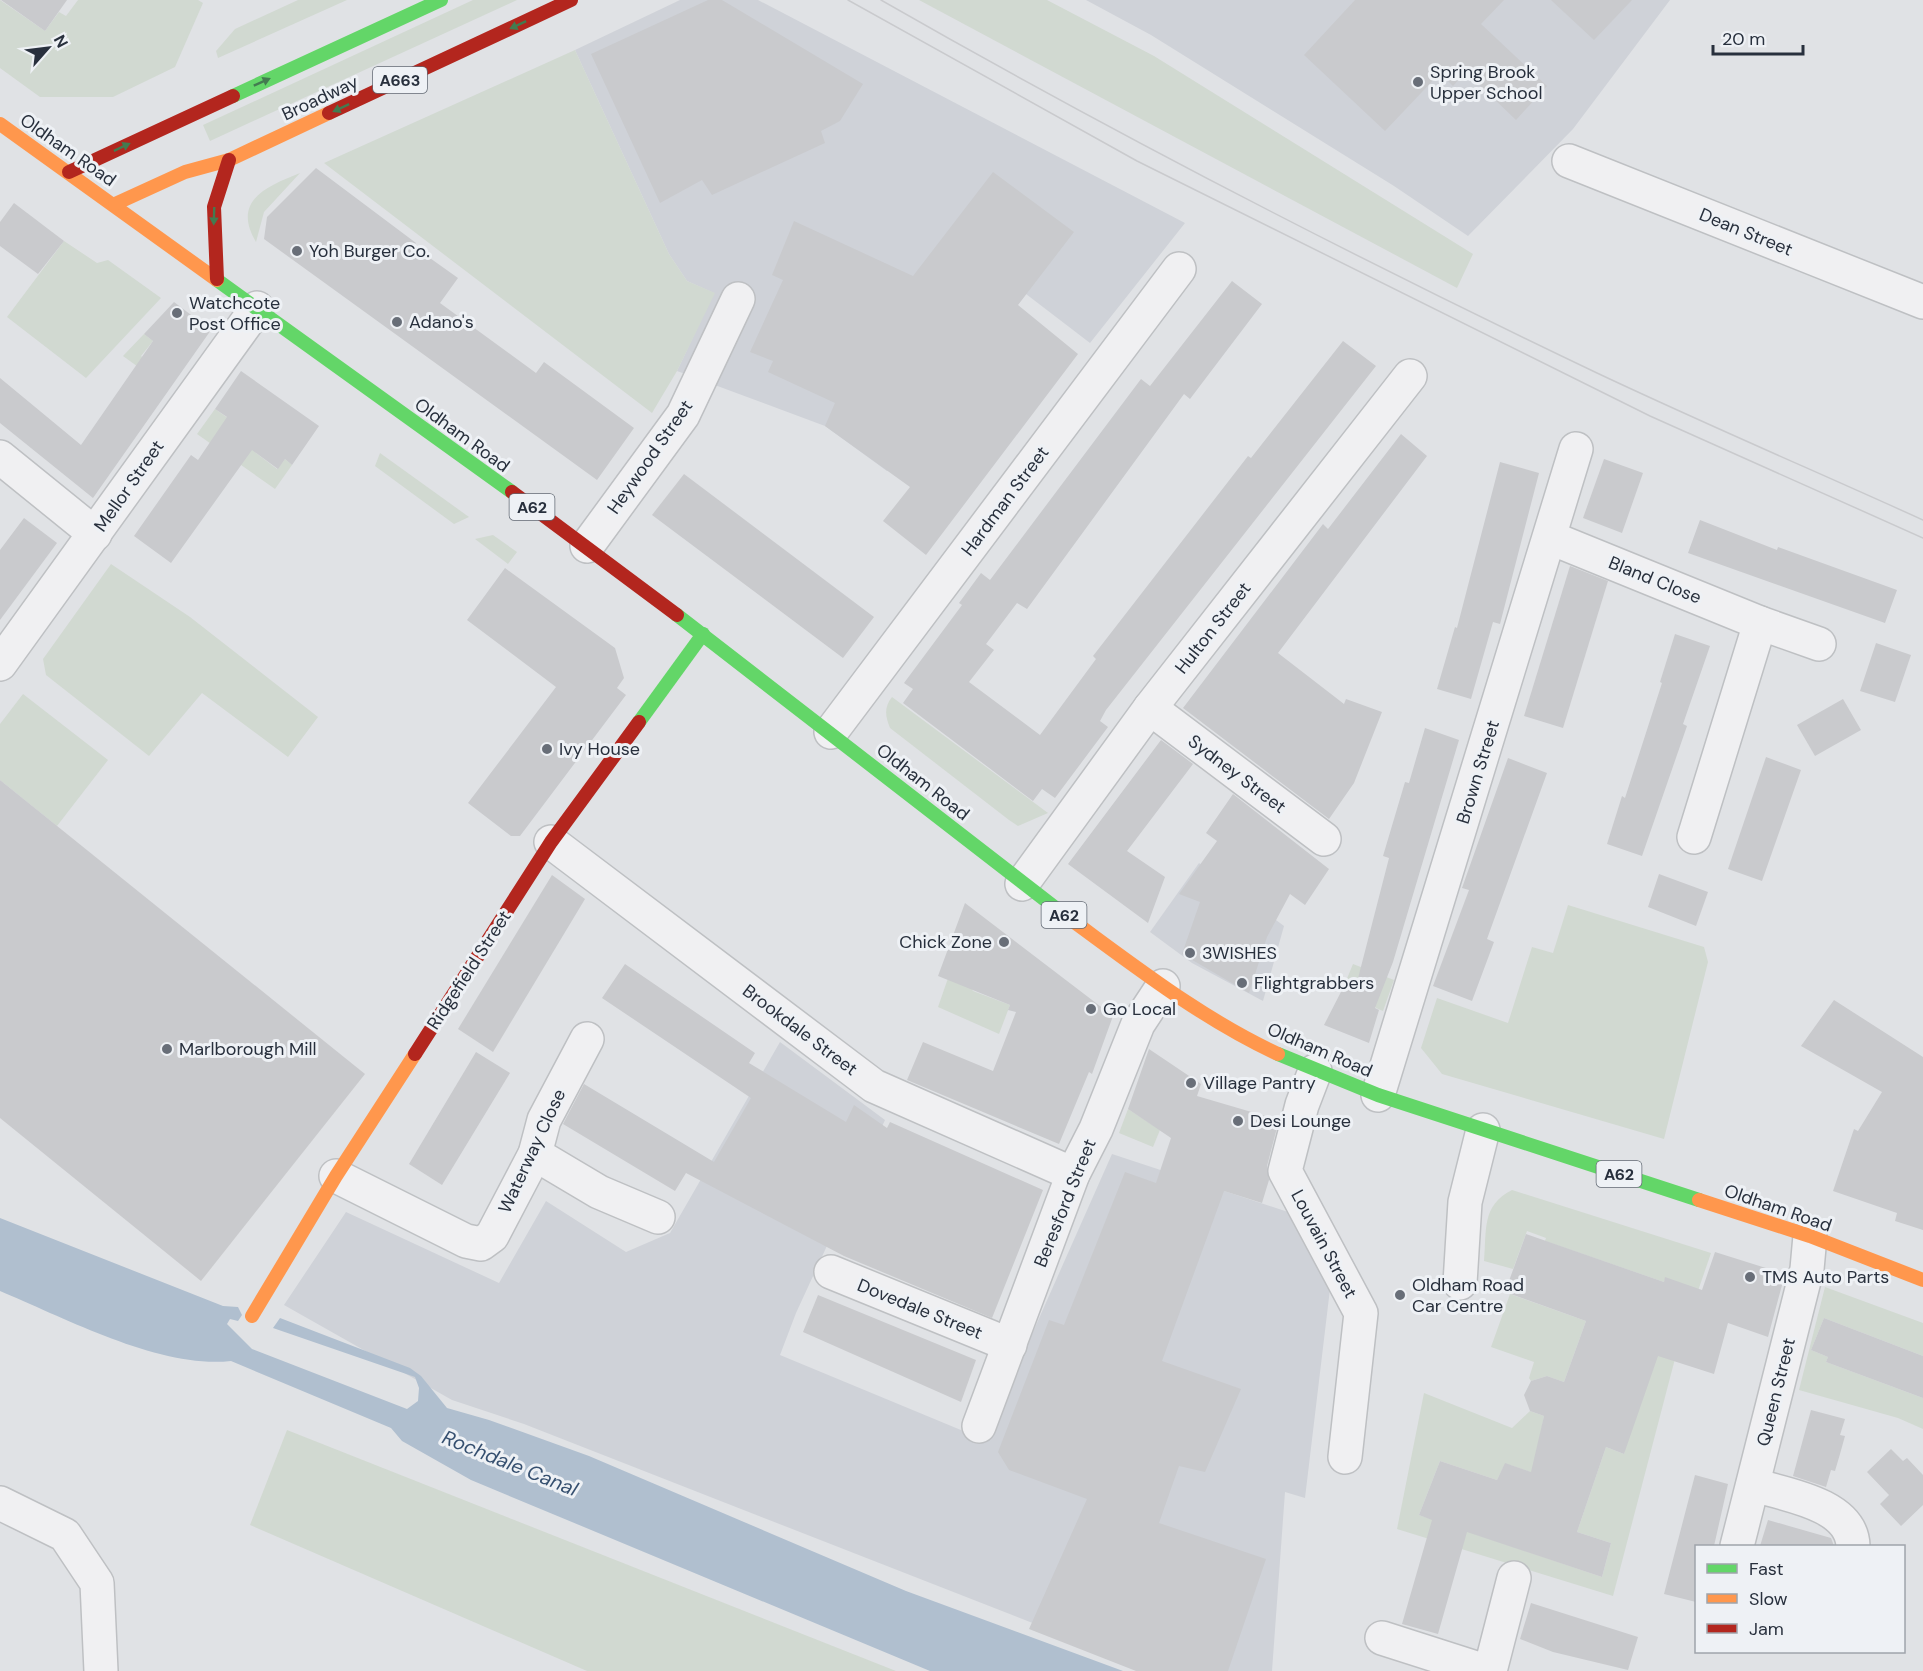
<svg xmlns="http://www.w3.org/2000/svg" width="1923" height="1671" viewBox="0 0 1923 1671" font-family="'DM Sans',sans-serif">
<rect width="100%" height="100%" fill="#e0e2e5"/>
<g fill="#cfd2d8">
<polygon points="680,0 758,0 1185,223 1090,343 1026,294 887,471 825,426 677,371 714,293 687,281 669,254 575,50"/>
<polygon points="1086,0 1670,0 1573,129 1468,236 1394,186 1151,35"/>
<polygon points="1199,863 1284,926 1263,1001 1192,963 1150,932"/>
<polygon points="780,1042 885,1120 796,1313 780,1355 985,1440 1112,1154 1288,1212 1330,1289 1305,1498 1285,1492 1272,1671 1155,1671 524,1424 452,1400 284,1305 346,1212 499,1283 546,1201 626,1252 670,1233"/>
</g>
<g fill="#d1d9d1">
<polygon points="0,0 45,31 59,12 66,16 78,0 198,0 203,3 175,67 113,97 40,97 0,68"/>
<polygon points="298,0 347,0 218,58 216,51 235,29"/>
<polygon points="473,0 517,0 210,141 203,125"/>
<polygon points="919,0 1047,0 1154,56 1473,254 1457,288"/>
<polygon points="575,50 669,254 687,281 715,293 677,371 652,413 324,163"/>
<path d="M300,173L264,212L256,242C231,200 268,186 300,173Z"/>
<polygon points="64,241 97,263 108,260 161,298 86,378 7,317"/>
<polygon points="144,334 153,341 141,356 154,367 148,374 123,356"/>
<polygon points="215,409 245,430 256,453 277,469 285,459 292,465 275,489 197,434"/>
<polygon points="380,453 469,517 454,524 375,466"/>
<polygon points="493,535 517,552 508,564 475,539"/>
<polygon points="111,564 190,617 318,717 288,757 202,693 149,756 46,675 43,659"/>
<polygon points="23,694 108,760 57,826 0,780 0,724"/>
<path d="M892,697L1048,813L1018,826L1009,820L890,728C885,716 884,707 892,697Z"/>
<polygon points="1568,905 1704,947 1708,962 1664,1139 1442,1074 1421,1048 1437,998 1508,1023 1532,947 1553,953"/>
<polygon points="954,961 973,991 1010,1005 999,1034 938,1007"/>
<path d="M1353,964L1394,980L1383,1011C1368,1006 1360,992 1344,986Z"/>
<polygon points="1128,1109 1160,1130 1153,1147 1119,1133"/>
<path d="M1512,1190L1711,1253L1676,1355L1613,1596L1397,1529L1424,1393L1512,1428L1530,1411L1544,1416L1533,1473L1510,1465L1503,1468L1497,1480L1440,1461L1419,1515L1602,1577L1611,1543L1577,1532L1606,1447L1624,1454L1666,1277L1664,1282L1545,1241L1546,1238L1527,1231L1513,1269L1484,1261C1487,1230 1481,1206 1512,1190Z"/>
<polygon points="1825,1287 1923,1323 1923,1356 1824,1318 1811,1350 1828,1357 1826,1362 1923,1398 1923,1429 1898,1418 1799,1390"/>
<polygon points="1510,1294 1586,1321 1564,1382 1547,1376 1531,1381 1529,1378 1534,1362 1491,1347"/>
<polygon points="287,1430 896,1671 587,1671 250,1525"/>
</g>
<path fill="#b0bfcf" d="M0,1218L223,1306L238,1307L242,1315L238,1321L230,1319L227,1324L252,1349L407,1409L418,1401L419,1388L415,1377L273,1328L280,1318L410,1368L421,1376L447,1408L489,1420L589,1456L906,1591L1123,1671H930L471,1480L402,1441L391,1428L231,1361C160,1369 65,1318 0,1291Z"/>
<g fill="#c9cacd">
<polygon points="1,0 67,0 45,31"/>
<polygon points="708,0 722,0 863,84 840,121 821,131 825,143 712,195 702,180 660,203 591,54"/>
<polygon points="1355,0 1504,0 1481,24 1547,86 1516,120 1466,72 1453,86 1440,73 1385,131 1304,55"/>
<polygon points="1551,0 1632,0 1594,40"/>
<polygon points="316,168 416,243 413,246 458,278 440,303 536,373 544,362 634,428 597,480 264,239 267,217"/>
<polygon points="993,172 1074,232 1018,305 1078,354 926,555 883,521 910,487 825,426 835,403 768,372 773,361 750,352 783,280 772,275 794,221 913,276"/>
<polygon points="14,203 64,241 38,274 0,246 0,222"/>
<polygon points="1232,281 1262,304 1190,399 1184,394 1027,609 1017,603 986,644 994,650 969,682 1040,735 1096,659 1093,656 1248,456 1251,458 1343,341 1376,366 1106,710 1100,721 1108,727 1055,798 1042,789 1033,801 903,703 913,689 904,683 962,605 959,603 981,573 990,580 1141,379 1150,386"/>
<polygon points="174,302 211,330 93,498 0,423 0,378 81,445 153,341 144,334"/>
<polygon points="241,371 319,426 292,465 285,459 278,469 252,450 171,563 134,536 191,455 198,460 227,417 215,409"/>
<polygon points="1401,434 1427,456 1278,653 1344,704 1346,699 1382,712 1354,783 1329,819 1183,708 1323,524 1328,529"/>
<polygon points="1604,459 1643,473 1622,533 1583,518"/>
<polygon points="1500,462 1539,473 1500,624 1493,622 1471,699 1437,689 1455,627 1457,628"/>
<polygon points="684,474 874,617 843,658 652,515"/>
<polygon points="24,518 57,543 0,620 0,550"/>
<polygon points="1700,520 1777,550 1778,547 1897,590 1885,623 1688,553"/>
<polygon points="1570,566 1608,581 1563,728 1524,716"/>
<polygon points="505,568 615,648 624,678 617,688 626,695 520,836 511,836 468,803 556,687 467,620"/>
<polygon points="1675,634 1710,646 1683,724 1687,726 1642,856 1607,844 1622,796 1625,798 1662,683 1660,682"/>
<polygon points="1876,643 1911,655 1895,702 1860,691"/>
<polygon points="1843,699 1861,730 1815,756 1797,725"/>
<polygon points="1425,728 1459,740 1393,962 1375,1008 1379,1010 1369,1043 1324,1025 1344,986 1355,990 1389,858 1383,856 1405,782 1409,783"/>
<polygon points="1161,740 1193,764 1127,851 1165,877 1148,923 1068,864"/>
<polygon points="1766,757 1801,770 1762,881 1728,869"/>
<polygon points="1508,758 1547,773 1487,939 1494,942 1472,1001 1433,986 1469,890 1462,888"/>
<polygon points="0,780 365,1074 201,1281 0,1118"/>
<polygon points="1233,794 1329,869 1305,905 1290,894 1267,937 1249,993 1182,954 1200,902 1179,894 1217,841 1206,833"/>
<polygon points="1659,874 1708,892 1696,926 1648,907"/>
<polygon points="552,875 585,899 493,1052 458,1029"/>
<polygon points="965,903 1113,1016 1092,1074 1089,1072 1059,1144 907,1080 923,1042 993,1071 1016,1012 1008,1010 1010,1005 938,976"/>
<polygon points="625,964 755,1053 749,1063 846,1122 854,1105 887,1128 890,1122 1043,1190 992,1318 844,1256 686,1173 675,1191 563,1124 584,1084 714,1162 751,1098 602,998"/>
<polygon points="1834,1000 1923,1057 1923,1230 1895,1221 1897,1213 1833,1191 1854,1129 1858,1131 1882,1092 1801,1046"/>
<polygon points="1149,1049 1201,1084 1197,1096 1279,1120 1267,1166 1269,1180 1262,1203 1224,1191 1162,1361 1241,1389 1205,1472 1179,1466 1159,1523 1266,1559 1228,1671 1136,1671 1029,1629 1087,1499 1009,1470 998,1452 1049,1320 1064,1325 1125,1172 1156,1183 1171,1138 1128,1109"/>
<polygon points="476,1052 510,1073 442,1185 409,1164"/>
<polygon points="1526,1234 1664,1282 1665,1277 1702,1290 1715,1252 1785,1274 1768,1337 1728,1323 1714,1374 1658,1356 1624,1454 1606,1447 1577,1532 1611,1543 1602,1577 1467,1532 1438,1634 1402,1624 1432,1520 1419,1515 1440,1461 1497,1480 1505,1463 1531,1472 1544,1416 1530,1411 1524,1395 1531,1381 1547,1376 1564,1382 1586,1321 1505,1292"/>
<polygon points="818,1295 976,1360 961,1402 803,1332"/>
<polygon points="1824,1318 1923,1356 1923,1398 1826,1362 1828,1357 1811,1350"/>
<polygon points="1811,1410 1845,1419 1840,1435 1845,1436 1840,1454 1835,1471 1831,1470 1826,1487 1793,1476"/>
<polygon points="1891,1449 1903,1461 1907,1458 1923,1475 1923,1505 1901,1526 1880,1504 1889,1495 1867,1472"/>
<polygon points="1695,1475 1728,1484 1714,1546 1696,1546 1696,1602 1664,1594"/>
<polygon points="1768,1520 1831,1538 1834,1546 1760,1546"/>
<polygon points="1531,1603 1638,1637 1628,1670 1553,1652 1520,1639"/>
</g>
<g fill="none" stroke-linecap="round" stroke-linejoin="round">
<defs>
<g id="street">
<polyline points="1569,161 1923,302"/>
<polyline points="0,457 95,534"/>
<polyline points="1551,538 1760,623 1819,644"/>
<polyline points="587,546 683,415 738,299"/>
<polyline points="0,664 257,308"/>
<polyline points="1150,708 1324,839"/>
<polyline points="831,732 1179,269"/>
<polyline points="1694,837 1760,623"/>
<polyline points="551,842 874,1086 1073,1174"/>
<polyline points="1022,884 1150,708 1410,376"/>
<polyline points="1315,1071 1302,1105 1285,1171 1361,1313 1345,1457"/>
<polyline points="1378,1095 1576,449"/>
<polyline points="535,1154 599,1192 658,1217"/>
<polyline points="336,1176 466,1241 481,1244 492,1236 535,1154 544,1120 587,1039"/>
<polyline points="831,1272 1010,1345"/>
<polyline points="1460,1283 1465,1202 1483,1130"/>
<polyline points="979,1426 1073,1174 1096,1129 1138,1024 1163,986"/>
<path d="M1753,1485C1784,1494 1852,1504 1853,1546"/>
<polyline points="0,1503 65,1535 97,1583 101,1671"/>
<polyline points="1737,1546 1807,1269 1810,1236"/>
<polyline points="1382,1638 1485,1671"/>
<polyline points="1490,1671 1514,1578"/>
</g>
</defs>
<use href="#street" stroke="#bec0c3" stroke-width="36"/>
<use href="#street" stroke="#f0f0f2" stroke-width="33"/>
<g stroke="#63d668" stroke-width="14">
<polyline points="233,96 441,0"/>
<polyline points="217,280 512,492"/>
<polyline points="677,615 1062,913"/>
<polyline points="639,722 703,634"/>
<polyline points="1278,1054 1378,1095 1699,1200"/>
</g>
<g stroke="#ff974d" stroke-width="14">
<polyline points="0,124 217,280"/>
<polyline points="115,204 185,172 229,160 329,113"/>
<path d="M1062,913C1131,963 1200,1018 1278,1054"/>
<polyline points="1699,1200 1810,1236 1923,1280"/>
<polyline points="252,1316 336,1176 415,1054"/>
</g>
<g stroke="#b3261e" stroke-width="14">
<polyline points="329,113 571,0"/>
<polyline points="69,172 233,96"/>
<polyline points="217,279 214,207 229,160"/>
<polyline points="512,492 677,615"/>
<polyline points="415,1054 551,842 639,722"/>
</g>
<g stroke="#c9cacd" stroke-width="1.5">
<polyline points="848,0 1137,161 1650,416 1923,538"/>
<path d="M881,0C1115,134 1354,257 1597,373C1705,424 1815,471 1923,520"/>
</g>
</g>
<defs><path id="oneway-solid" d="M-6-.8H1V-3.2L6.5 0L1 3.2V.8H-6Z" transform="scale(1.5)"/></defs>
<g fill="#437b50">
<use href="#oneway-solid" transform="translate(518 25) rotate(155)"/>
<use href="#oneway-solid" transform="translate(262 82) rotate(-24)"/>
<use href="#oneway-solid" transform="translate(341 108) rotate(155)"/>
<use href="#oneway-solid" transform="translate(122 147) rotate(-25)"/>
<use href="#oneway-solid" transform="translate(214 216) rotate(92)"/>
</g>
<g fill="#686e78" stroke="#eef1f5" stroke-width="2">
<circle cx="1418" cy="82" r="6"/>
<circle cx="297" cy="251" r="6"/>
<circle cx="177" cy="313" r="6"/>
<circle cx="397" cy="322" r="6"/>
<circle cx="547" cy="749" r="6"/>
<circle cx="1004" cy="942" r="6"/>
<circle cx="1190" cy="953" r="6"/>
<circle cx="1242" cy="983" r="6"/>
<circle cx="1091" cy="1009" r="6"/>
<circle cx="167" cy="1049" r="6"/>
<circle cx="1191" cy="1083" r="6"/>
<circle cx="1238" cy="1121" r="6"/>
<circle cx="1750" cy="1277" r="6"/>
<circle cx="1400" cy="1295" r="6"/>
</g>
<g text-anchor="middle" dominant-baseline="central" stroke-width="6" stroke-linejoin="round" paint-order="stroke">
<g fill="#eef1f5" stroke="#636a74" stroke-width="1.5">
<rect x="373" y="67" width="54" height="26" rx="4.5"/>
<rect x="509.5" y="494" width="45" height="26" rx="4.5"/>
<rect x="1041.5" y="902" width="45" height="26" rx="4.5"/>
<rect x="1596.5" y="1161" width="45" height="26" rx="4.5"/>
</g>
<g font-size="16" font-weight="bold" fill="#28303d">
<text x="400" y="80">A663</text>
<text x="532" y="507">A62</text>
<text x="1064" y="915">A62</text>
<text x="1619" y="1174">A62</text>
</g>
<g font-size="18" fill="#28303d" stroke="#eef1f5" text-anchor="start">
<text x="1430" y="72">Spring Brook<tspan x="1430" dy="21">Upper School</tspan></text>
<text x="309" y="251">Yoh Burger Co.</text>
<text x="189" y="303">Watchcote<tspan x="189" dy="21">Post Office</tspan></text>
<text x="409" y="322">Adano's</text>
<text x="559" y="749">Ivy House</text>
<text x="992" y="942" text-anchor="end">Chick Zone</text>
<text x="1202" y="953">3WISHES</text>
<text x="1254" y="983">Flightgrabbers</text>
<text x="1103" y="1009">Go Local</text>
<text x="179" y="1049">Marlborough Mill</text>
<text x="1203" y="1083">Village Pantry</text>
<text x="1250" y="1121">Desi Lounge</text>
<text x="1762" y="1277">TMS Auto Parts</text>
<text x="1412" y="1285">Oldham Road<tspan x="1412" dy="21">Car Centre</tspan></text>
</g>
<g font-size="18" fill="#28303d" stroke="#eef1f5">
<text transform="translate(320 98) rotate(-25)">Broadway</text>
<text transform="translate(68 150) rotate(35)">Oldham Road</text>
<text transform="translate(1746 232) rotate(22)">Dean Street</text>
<text transform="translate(462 435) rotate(36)">Oldham Road</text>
<text transform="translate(650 457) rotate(-55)">Heywood Street</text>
<text transform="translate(129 486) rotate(-55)">Mellor Street</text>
<text transform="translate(1005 501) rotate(-53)">Hardman Street</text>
<text transform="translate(1655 580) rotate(22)">Bland Close</text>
<text transform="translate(1213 628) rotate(-52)">Hulton Street</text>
<text transform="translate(1478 772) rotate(-73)">Brown Street</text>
<text transform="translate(1237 774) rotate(37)">Sydney Street</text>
<text transform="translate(923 782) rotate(38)">Oldham Road</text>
<text transform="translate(469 970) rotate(-57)">Ridgefield Street</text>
<text transform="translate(800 1030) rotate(37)">Brookdale Street</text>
<text transform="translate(1320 1050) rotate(23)">Oldham Road</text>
<text transform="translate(532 1151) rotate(-65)">Waterway Close</text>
<text transform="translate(1065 1203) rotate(-68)">Beresford Street</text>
<text transform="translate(1778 1208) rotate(19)">Oldham Road</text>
<text transform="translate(1324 1244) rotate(62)">Louvain Street</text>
<text transform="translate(920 1309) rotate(22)">Dovedale Street</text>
<text transform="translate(1776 1392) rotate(-76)">Queen Street</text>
</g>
<g font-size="20" font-style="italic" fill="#354f6f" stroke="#eef1f5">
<text transform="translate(510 1463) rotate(22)">Rochdale Canal</text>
</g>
</g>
<rect x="1695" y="1545" width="210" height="108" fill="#eef1f5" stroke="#9fa4ab" stroke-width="1.5"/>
<rect x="1707" y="1564" width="30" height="9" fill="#63d668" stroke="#9fa4ab" stroke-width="1.5"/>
<text x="1749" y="1575" font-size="18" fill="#28303d">Fast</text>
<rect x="1707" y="1594" width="30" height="9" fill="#ff974d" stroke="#9fa4ab" stroke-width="1.5"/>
<text x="1749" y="1605" font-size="18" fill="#28303d">Slow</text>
<rect x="1707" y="1624" width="30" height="9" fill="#b3261e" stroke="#9fa4ab" stroke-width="1.5"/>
<text x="1749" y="1635" font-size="18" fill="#28303d">Jam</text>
<g transform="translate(48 48) rotate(62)" stroke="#eef1f5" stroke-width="4.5" paint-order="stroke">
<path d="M0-4.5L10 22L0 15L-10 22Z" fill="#28303d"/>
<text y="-9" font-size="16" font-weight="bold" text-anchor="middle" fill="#28303d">N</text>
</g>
<path d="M1713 45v9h90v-9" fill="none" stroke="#28303d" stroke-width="3"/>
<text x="1722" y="45" font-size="18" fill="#28303d" stroke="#eef1f5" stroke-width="4.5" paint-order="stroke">20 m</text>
</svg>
